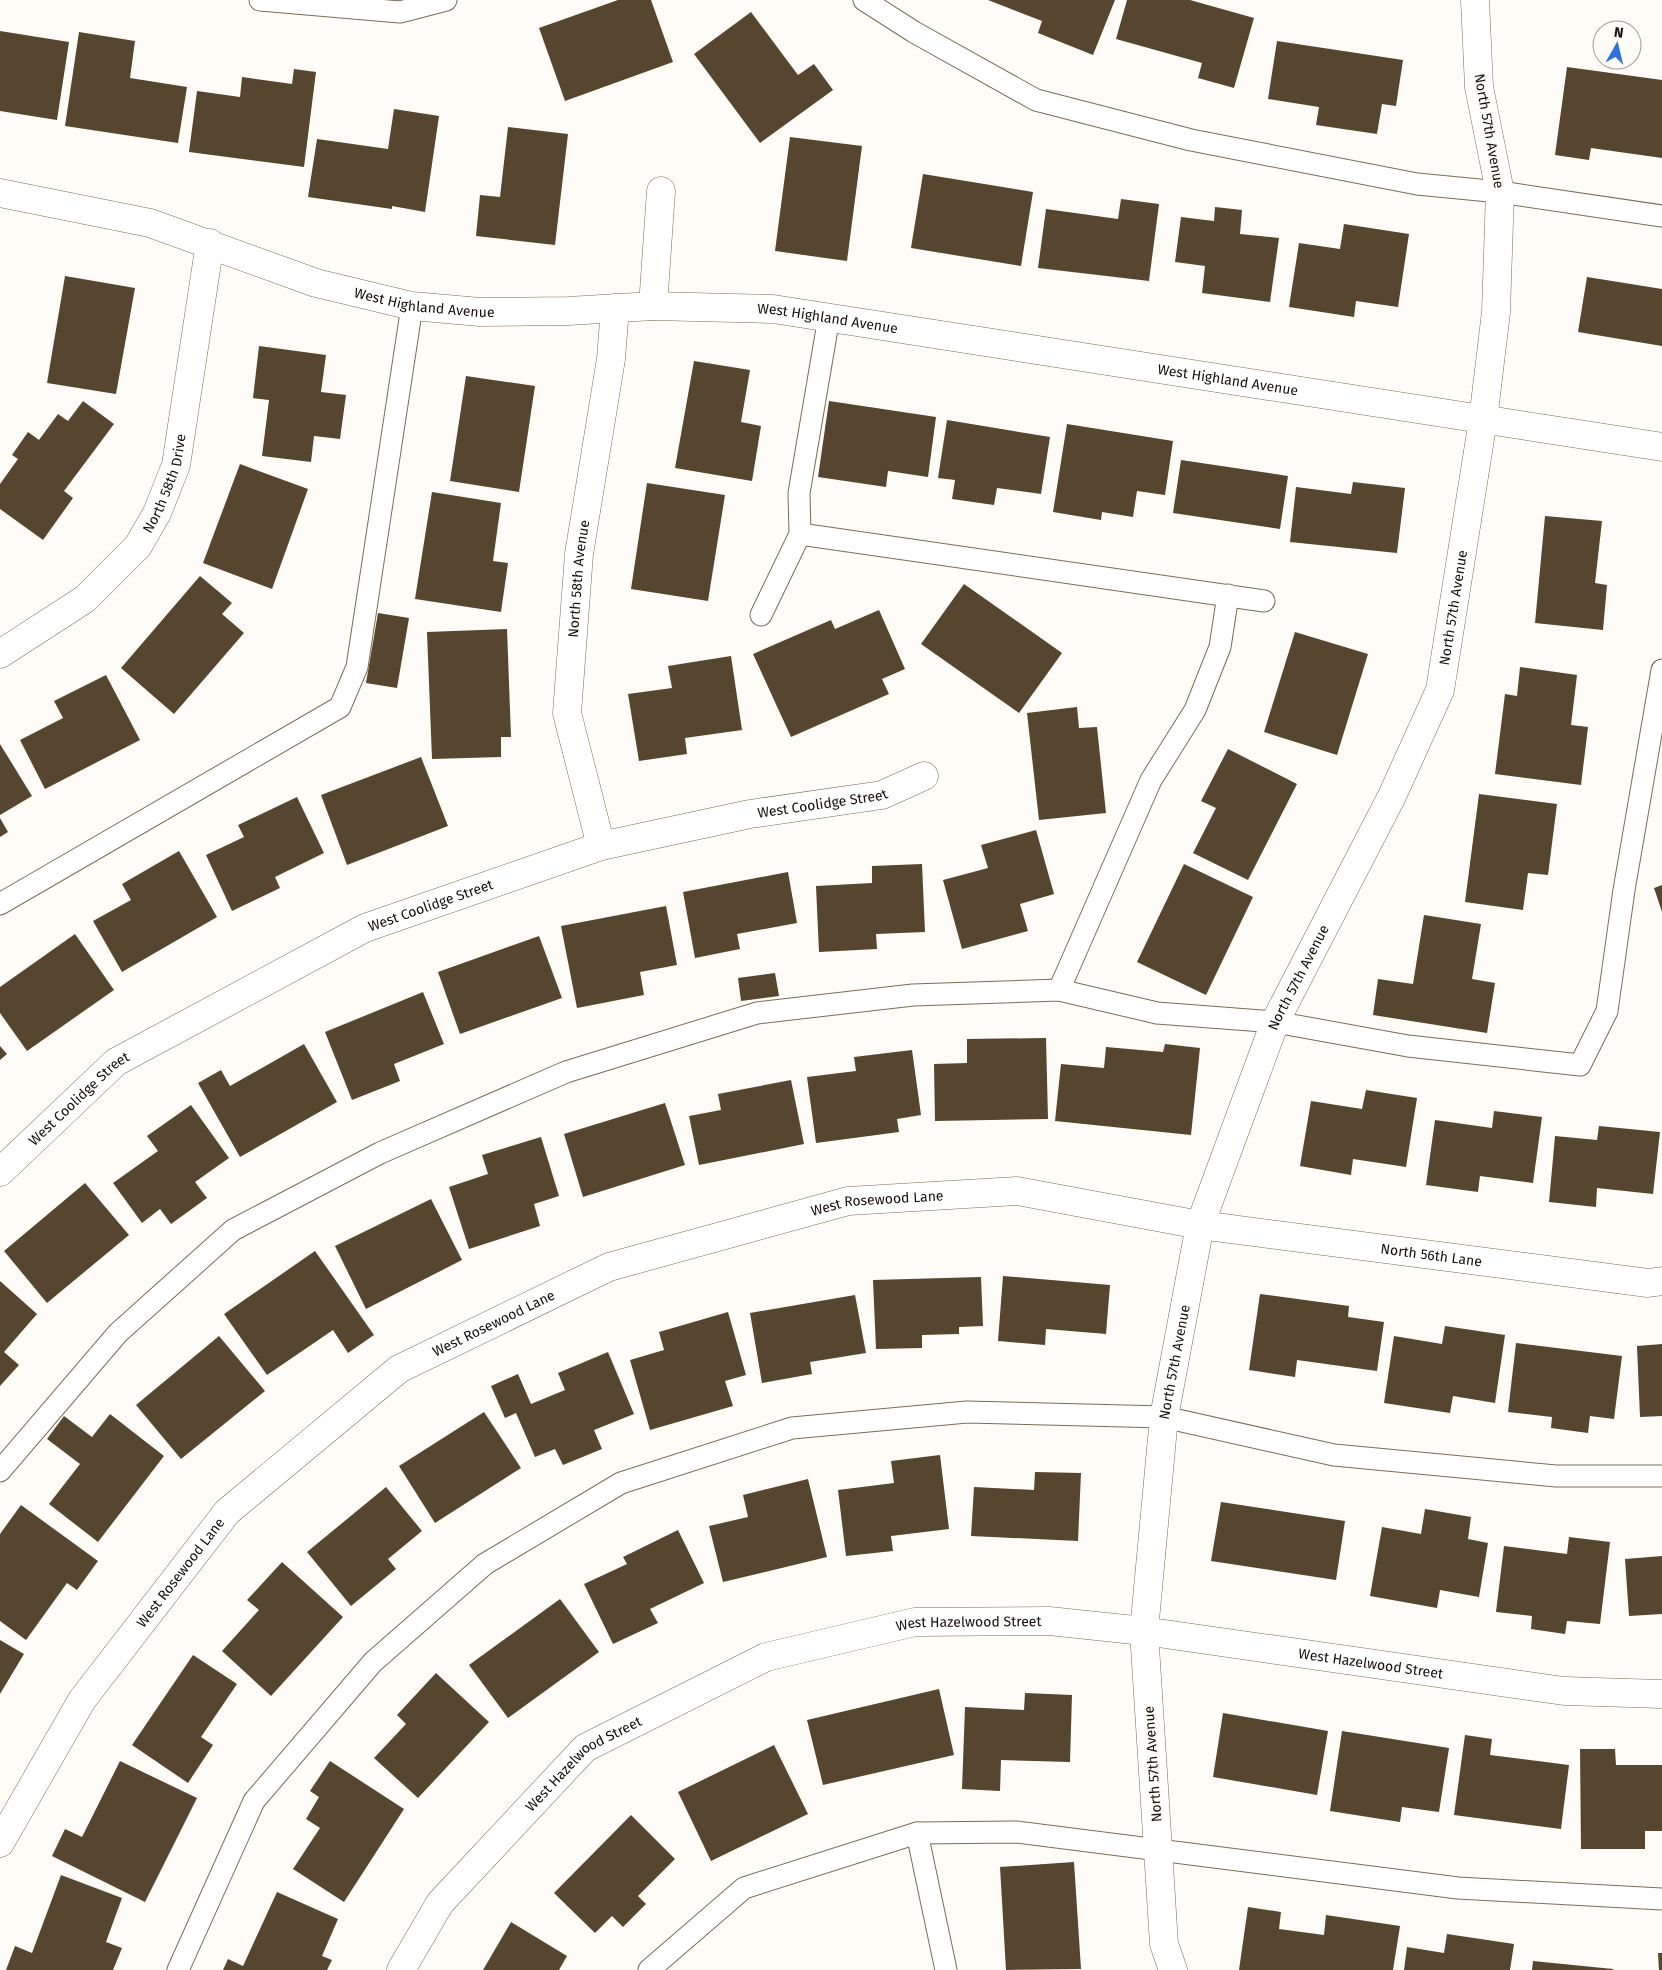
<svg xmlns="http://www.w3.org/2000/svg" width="1662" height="1970" viewBox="0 0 1662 1970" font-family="'Fira Sans',sans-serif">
<rect width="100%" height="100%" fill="#fffbf6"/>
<g fill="#56462f">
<polygon points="618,0 651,0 673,62 565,101 539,28"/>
<polygon points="988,0 1115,0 1093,55 1038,33 1042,21"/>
<polygon points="1127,0 1190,0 1254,18 1234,88 1198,78 1202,63 1116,39"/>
<polygon points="751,12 798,75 814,64 833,90 760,143 694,54"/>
<polygon points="0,31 69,42 57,120 0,111"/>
<polygon points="79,32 135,41 130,78 187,87 178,143 65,126"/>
<polygon points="1277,41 1403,60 1396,106 1382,104 1377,134 1316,125 1319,107 1268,99"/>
<polygon points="1567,67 1662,80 1662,158 1591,148 1589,160 1555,155"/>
<polygon points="294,69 316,72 304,167 189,152 197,91 240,97 242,77 292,84"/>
<polygon points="394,109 439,116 425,212 392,206 392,209 308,197 317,139 388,149"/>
<polygon points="508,127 568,134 555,245 476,236 480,195 500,197"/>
<polygon points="790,137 862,146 847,261 775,251"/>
<polygon points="923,174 1033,192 1021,266 911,248"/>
<polygon points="1121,199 1159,204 1149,281 1038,268 1046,209 1118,219"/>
<polygon points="1215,207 1242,210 1240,234 1279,238 1270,302 1202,293 1205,266 1175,262 1181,217 1214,221"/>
<polygon points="1344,224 1409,234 1398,307 1356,301 1354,317 1289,307 1299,243 1340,249"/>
<polygon points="65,276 135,288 116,394 47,383"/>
<polygon points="1587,277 1662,289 1662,346 1578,332"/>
<polygon points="259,346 326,355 321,392 346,395 340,439 314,436 311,462 262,456 269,400 253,398"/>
<polygon points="694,361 750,370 741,422 761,426 752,481 675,468"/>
<polygon points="466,376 535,386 519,492 450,481"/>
<polygon points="83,401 114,424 64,491 73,498 43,540 0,509 0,484 18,459 12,455 28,432 39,440 58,414 68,421"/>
<polygon points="829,401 936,417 928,477 888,471 886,487 818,477"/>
<polygon points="947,420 1050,437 1041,494 997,488 994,505 952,499 955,480 938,478"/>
<polygon points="1067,424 1173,441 1165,495 1137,491 1133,517 1102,512 1101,520 1053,512"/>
<polygon points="1181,460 1288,476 1280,529 1173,513"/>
<polygon points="240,464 308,489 272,589 203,563"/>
<polygon points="1353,482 1405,488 1397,553 1290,542 1296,487 1351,494"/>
<polygon points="647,483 725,495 708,601 631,589"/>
<polygon points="432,492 501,503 493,561 508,563 501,612 415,599"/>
<polygon points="1545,516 1602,521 1595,583 1607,585 1603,630 1535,623"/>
<polygon points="200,576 232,603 222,614 244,633 174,714 121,668"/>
<polygon points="964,584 1062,653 1019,713 921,644"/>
<polygon points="879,610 905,669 882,679 889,694 791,737 753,654 831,620 835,629"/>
<polygon points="378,613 409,618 397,688 366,683"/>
<polygon points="507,629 511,737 501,737 501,757 432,759 427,632"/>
<polygon points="1295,632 1368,654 1337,755 1264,732"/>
<polygon points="731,656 742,730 685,738 687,754 639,761 628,694 672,688 668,666"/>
<polygon points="1520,667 1577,675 1571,725 1588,727 1581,785 1495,774 1505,694 1517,696"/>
<polygon points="106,675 140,740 45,789 20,740 63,718 54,701"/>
<polygon points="1077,707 1079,728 1097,727 1106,813 1039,820 1027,713"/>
<polygon points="0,744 32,796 0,815"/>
<polygon points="1228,749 1297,784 1248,880 1193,853 1216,808 1201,801"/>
<polygon points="421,757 448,826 347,865 321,795"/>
<polygon points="1479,794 1557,804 1548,875 1528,873 1523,910 1465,902"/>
<polygon points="297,797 324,853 275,877 280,888 232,911 206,855 244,837 238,825"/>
<polygon points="0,818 8,832 0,837"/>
<polygon points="1036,830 1054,894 1020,904 1028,931 962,949 943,880 988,868 981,845"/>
<polygon points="179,851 217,917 122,972 93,921 131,900 122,884"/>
<polygon points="922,864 925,932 876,934 877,949 819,952 816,886 872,883 872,866"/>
<polygon points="1184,864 1253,897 1206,995 1137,962"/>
<polygon points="788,872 797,923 737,934 740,949 695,958 683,892"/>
<polygon points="1662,885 1662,912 1654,888"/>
<polygon points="666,906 677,965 640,972 644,995 577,1008 561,926"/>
<polygon points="1424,915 1481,924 1472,979 1495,983 1487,1033 1373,1015 1378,979 1413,984"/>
<polygon points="75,934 114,990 27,1051 0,1013 0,987"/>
<polygon points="539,936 562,998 460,1034 438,972"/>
<polygon points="775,973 779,996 741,1001 738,978"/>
<polygon points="423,992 444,1044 394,1064 400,1081 352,1100 325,1032"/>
<polygon points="1046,1038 1048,1119 935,1121 934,1064 967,1063 967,1039"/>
<polygon points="304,1044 337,1102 240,1157 198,1083 221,1070 230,1086"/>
<polygon points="1165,1044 1200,1048 1191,1135 1055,1121 1061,1064 1104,1068 1106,1047 1163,1052"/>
<polygon points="0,1046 7,1054 0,1060"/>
<polygon points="912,1050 921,1115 897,1119 899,1132 816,1143 807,1077 856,1071 854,1057"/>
<polygon points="791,1080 804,1144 699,1165 689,1116 721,1110 718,1094"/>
<polygon points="1366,1090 1417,1098 1406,1167 1353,1159 1351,1175 1300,1166 1311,1101 1362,1109"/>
<polygon points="665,1103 685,1165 583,1197 564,1134"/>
<polygon points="191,1105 229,1158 195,1182 207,1198 171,1224 160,1209 142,1223 113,1183 158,1151 147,1136"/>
<polygon points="1494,1111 1542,1117 1533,1183 1480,1176 1478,1192 1426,1185 1435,1120 1492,1128"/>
<polygon points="1599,1126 1660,1132 1653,1194 1597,1188 1596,1207 1549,1202 1555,1136 1597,1140"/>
<polygon points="541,1137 559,1196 534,1204 540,1226 469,1249 449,1187 488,1174 482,1155"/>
<polygon points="85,1183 129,1235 47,1303 4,1251"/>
<polygon points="431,1199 462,1260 366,1309 335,1246"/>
<polygon points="315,1251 374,1335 348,1353 333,1330 267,1375 224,1314"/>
<polygon points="1003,1276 1110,1285 1106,1334 1046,1329 1045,1345 998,1341"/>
<polygon points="981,1277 983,1326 959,1327 959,1334 922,1335 922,1348 876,1349 873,1280"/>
<polygon points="0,1281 37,1314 4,1352 19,1365 0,1386"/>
<polygon points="1260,1294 1349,1306 1348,1317 1384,1322 1377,1371 1297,1360 1295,1377 1249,1370"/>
<polygon points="855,1295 866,1353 810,1362 812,1374 762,1383 750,1313"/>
<polygon points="728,1312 746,1375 725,1381 733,1406 650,1430 630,1360 664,1350 659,1332"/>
<polygon points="1445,1326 1505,1335 1495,1403 1453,1396 1450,1413 1384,1403 1394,1336 1442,1344"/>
<polygon points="219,1336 265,1391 181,1459 136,1405"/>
<polygon points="1516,1343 1622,1356 1614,1419 1590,1416 1588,1433 1551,1428 1552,1417 1508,1412"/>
<polygon points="1662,1344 1662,1416 1640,1417 1637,1346"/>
<polygon points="608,1352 634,1414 594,1430 602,1449 563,1465 555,1449 535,1457 516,1413 505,1418 491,1386 518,1374 531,1404 565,1390 558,1373"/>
<polygon points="484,1412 521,1468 435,1523 399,1466"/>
<polygon points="110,1414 164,1456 98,1542 49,1504 80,1464 47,1439 64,1416 92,1437"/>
<polygon points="940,1455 949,1529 891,1536 893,1551 846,1556 838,1490 894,1483 891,1461"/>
<polygon points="1035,1472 1081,1473 1078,1541 971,1536 974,1487 1034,1490"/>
<polygon points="808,1479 827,1557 723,1582 709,1526 748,1517 743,1495"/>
<polygon points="386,1487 422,1531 388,1559 396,1569 351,1606 307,1552"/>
<polygon points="1221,1502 1345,1521 1336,1580 1211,1561"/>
<polygon points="21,1505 98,1561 77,1590 67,1583 26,1640 0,1621 0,1534"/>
<polygon points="1425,1509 1471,1517 1468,1539 1488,1543 1479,1597 1440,1590 1437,1608 1370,1596 1382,1527 1421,1534"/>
<polygon points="678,1530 704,1583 650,1609 658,1623 613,1644 584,1584 627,1564 623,1557"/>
<polygon points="1569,1537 1610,1542 1600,1624 1567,1621 1565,1634 1531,1629 1532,1616 1496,1612 1504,1546 1567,1554"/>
<polygon points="1662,1556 1662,1614 1629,1616 1625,1559"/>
<polygon points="282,1562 343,1617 271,1696 222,1651 259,1610 247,1600"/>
<polygon points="560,1599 599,1652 508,1718 469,1665"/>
<polygon points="0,1640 24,1654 0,1694"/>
<polygon points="193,1655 237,1684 201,1737 213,1745 188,1783 132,1745"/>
<polygon points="436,1673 489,1722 418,1798 374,1758 406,1724 397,1715"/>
<polygon points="939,1689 954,1755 823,1785 807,1720"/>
<polygon points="1025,1693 1072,1695 1070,1762 1001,1760 1000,1791 962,1789 965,1707 1024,1710"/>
<polygon points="1223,1713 1328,1731 1317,1795 1213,1777"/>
<polygon points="1342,1731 1449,1748 1439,1812 1402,1807 1400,1822 1330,1811"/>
<polygon points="1465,1735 1492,1739 1490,1755 1569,1765 1561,1829 1454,1815"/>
<polygon points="774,1745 808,1814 711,1861 678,1792"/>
<polygon points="1580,1749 1615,1749 1616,1765 1662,1765 1662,1831 1645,1831 1645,1849 1581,1849"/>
<polygon points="120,1761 197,1798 145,1902 52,1856 65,1829 82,1837"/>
<polygon points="330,1761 404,1809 344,1902 293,1869 320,1828 306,1819 319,1797 310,1791"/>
<polygon points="631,1815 675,1859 638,1896 646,1904 623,1927 612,1916 595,1933 554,1893"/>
<polygon points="1074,1862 1081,1969 1006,1970 1000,1867"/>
<polygon points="61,1875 122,1898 106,1942 122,1948 113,1970 6,1970 15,1946 32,1953"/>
<polygon points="277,1892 338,1919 322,1956 332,1960 327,1970 223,1970 228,1959 243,1966"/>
<polygon points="1248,1907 1281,1912 1279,1929 1324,1935 1326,1915 1400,1926 1393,1970 1239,1970"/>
<polygon points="511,1922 567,1956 559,1970 483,1970"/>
<polygon points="1447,1934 1514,1944 1510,1970 1404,1970 1407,1947 1444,1953"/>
<polygon points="1658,1953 1662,1953 1662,1970 1659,1970"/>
<polygon points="1533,1961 1613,1969 1613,1970 1532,1970"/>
</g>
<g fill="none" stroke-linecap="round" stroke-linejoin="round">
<defs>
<g id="lane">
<polyline points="260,0 400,12 446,0"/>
<polyline points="864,0 914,32 1036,100 1191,140 1417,184 1500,192 1662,216"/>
<polyline points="800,534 1264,601"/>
<polyline points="761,615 800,534 799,493 829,317"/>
<polyline points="0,904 340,707 357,667 412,306"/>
<polyline points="1059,990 1151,780 1195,710 1220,647 1228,595"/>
<polyline points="0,1471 118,1333 233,1230 380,1153 566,1072 757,1013 913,995 1059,990 1157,1013 1275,1022 1408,1046 1580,1065 1607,1011 1624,890 1662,670"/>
<polyline points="917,1833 946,1970"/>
<polyline points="178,1970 254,1801 373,1662 485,1564 621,1483 792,1428 967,1412 1164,1417 1334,1455 1556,1476 1662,1476"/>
<polyline points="649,1970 744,1888 917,1833 1016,1832 1458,1888 1662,1899"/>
</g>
<g id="street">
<path id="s1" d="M0,193L150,223L316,283L412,306L480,312L568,311L653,306L773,309L1662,447"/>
<polyline points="653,306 661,191"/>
<path id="s2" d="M0,654L85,599L138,546L157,513L176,465L210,243"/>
<path id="s3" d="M601,846L567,713L579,554L611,359L615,308"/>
<path id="s4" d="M0,1172L116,1062L365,928L601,846L750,814L882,795L924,776"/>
<path id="s5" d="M0,1843L82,1700L227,1512L399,1369L609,1267L848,1201L1017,1191L1200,1225L1648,1283L1662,1281"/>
<path id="s6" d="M401,1970L440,1903L585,1748L766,1657L915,1622L1049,1621L1144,1631L1564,1691L1662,1694"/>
</g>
<g id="secondary">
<path id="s7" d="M1173,1970L1164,1944L1144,1631L1164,1417L1200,1225L1275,1022L1392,796L1440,690L1483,420L1496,312L1500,192L1479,87L1475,0"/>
</g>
</defs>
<use href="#lane" stroke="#7c6d57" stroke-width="23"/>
<use href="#street" stroke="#7c6d57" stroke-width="29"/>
<use href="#secondary" stroke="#7c6d57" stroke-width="29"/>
<use href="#lane" stroke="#fff" stroke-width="21"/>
<use href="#street" stroke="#fff" stroke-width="28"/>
<use href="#secondary" stroke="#fff" stroke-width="28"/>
</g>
<g text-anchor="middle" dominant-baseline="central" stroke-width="5" stroke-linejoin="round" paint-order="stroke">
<g font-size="14" fill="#161008" stroke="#fffbf6">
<text transform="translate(1489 131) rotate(80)">North 57th Avenue</text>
<text stroke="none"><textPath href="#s1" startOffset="440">West Highland Avenue</textPath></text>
<text stroke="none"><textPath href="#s1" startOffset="845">West Highland Avenue</textPath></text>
<text stroke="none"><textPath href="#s1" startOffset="1250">West Highland Avenue</textPath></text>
<text stroke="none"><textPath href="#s2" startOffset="245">North 58th Drive</textPath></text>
<text stroke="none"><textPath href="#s3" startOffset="272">North 58th Avenue</textPath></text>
<text stroke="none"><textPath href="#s7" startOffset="1422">North 57th Avenue</textPath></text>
<text stroke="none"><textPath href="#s4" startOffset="918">West Coolidge Street</textPath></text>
<text stroke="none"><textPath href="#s4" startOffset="512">West Coolidge Street</textPath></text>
<text stroke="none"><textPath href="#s7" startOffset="1018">North 57th Avenue</textPath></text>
<text stroke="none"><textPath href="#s4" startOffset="108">West Coolidge Street</textPath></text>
<text stroke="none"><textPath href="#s5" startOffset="1136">West Rosewood Lane</textPath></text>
<text stroke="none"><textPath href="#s5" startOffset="1696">North 56th Lane</textPath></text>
<text stroke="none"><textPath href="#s5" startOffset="731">West Rosewood Lane</textPath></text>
<text stroke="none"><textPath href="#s7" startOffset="612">North 57th Avenue</textPath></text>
<text stroke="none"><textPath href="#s5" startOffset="326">West Rosewood Lane</textPath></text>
<text stroke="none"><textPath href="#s6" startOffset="699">West Hazelwood Street</textPath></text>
<text stroke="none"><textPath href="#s6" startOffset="1104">West Hazelwood Street</textPath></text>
<text transform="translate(1153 1764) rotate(-94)">North 57th Avenue</text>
<text stroke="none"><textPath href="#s6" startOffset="279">West Hazelwood Street</textPath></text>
</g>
</g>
<g transform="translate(1617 45) rotate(8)"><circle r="24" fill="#fffbf6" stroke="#a29d97"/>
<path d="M0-4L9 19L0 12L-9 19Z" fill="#2d72df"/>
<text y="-8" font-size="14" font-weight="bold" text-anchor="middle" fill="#161008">N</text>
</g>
</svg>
